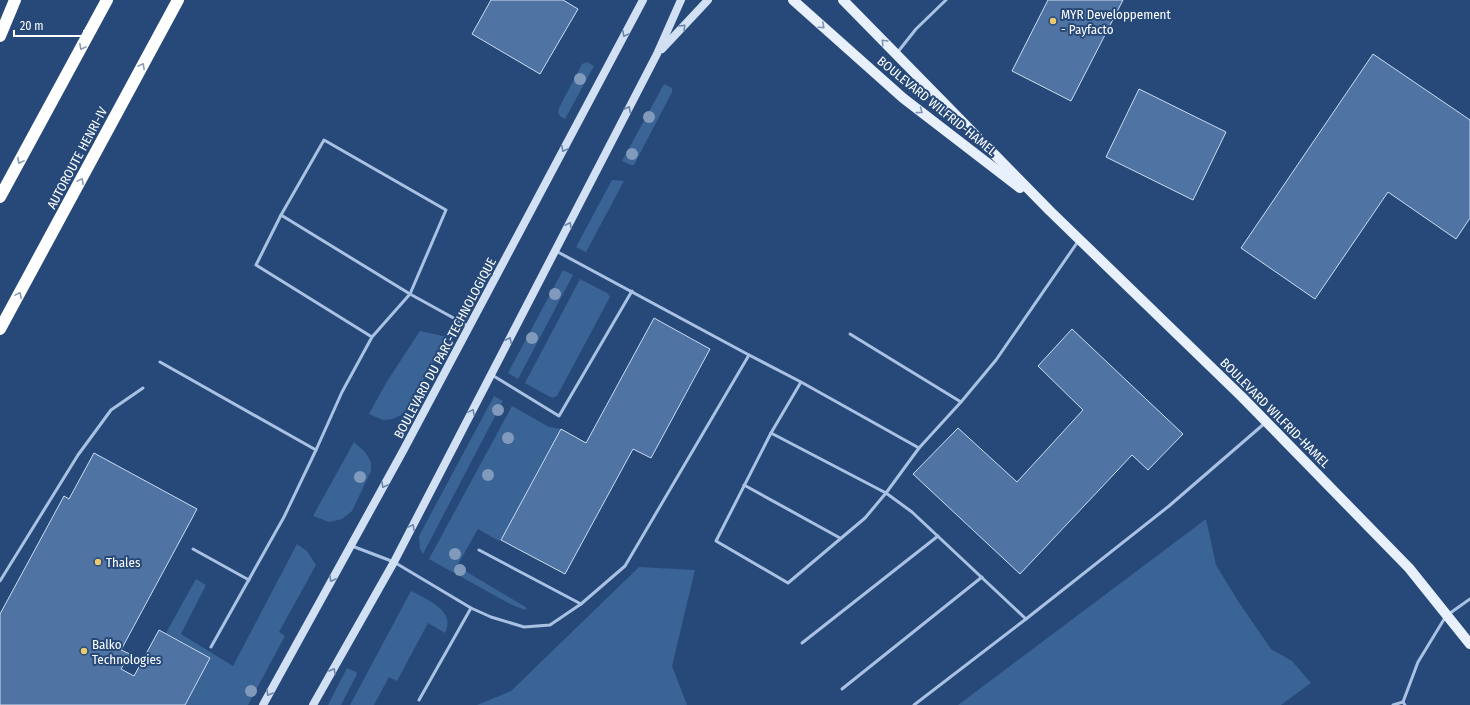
<svg xmlns="http://www.w3.org/2000/svg" width="1470" height="705" viewBox="0 0 1470 705" font-family="'Fira Sans Condensed',sans-serif">
<rect width="100%" height="100%" fill="#264979"/>
<g fill="#3a6396">
<polygon points="587,62 594,66 565,119 560,116 558,113 559,108 582,64"/>
<polygon points="664,84 672,88 672,92 634,165 631,165 622,161"/>
<polygon points="612,180 624,181 586,252 576,247"/>
<polygon points="563,270 573,275 518,379 508,373"/>
<polygon points="580,279 607,293 610,297 557,396 552,398 525,383"/>
<polygon points="420,331 447,337 410,405 401,415 392,419 383,420 369,414 386,383"/>
<polygon points="494,396 503,401 423,554 420,549 419,536"/>
<polygon points="512,406 549,427 561,429 501,540 499,541 478,529 457,566 527,608 525,610 510,604 429,559"/>
<polygon points="354,442 365,452 371,462 371,471 352,511 342,519 329,522 313,516"/>
<polygon points="1206,519 1216,565 1238,601 1271,649 1292,661 1311,683 1281,705 958,705"/>
<polygon points="297,544 307,551 316,565 279,632 285,636 248,705 185,705 210,658 166,633 196,579 206,585 181,634 233,666"/>
<polygon points="639,567 695,570 672,666 687,705 477,705 511,691"/>
<path d="M411,591C426,599 457,611 445,633L428,623L397,681L389,677L374,705H350Z"/>
<polygon points="347,668 356,672 357,674 341,705 328,705"/>
</g>
<g fill="#4f73a2" stroke="#cbddf3">
<polygon points="491,0 563,0 578,9 540,74 472,34"/>
<polygon points="1048,0 1123,0 1071,101 1012,71"/>
<polygon points="1373,54 1470,120 1470,218 1456,239 1388,192 1315,299 1241,248"/>
<polygon points="1139,89 1226,132 1193,200 1106,157"/>
<polygon points="654,318 710,349 651,458 633,449 565,574 501,540 561,429 586,443"/>
<polygon points="1072,329 1183,434 1148,470 1132,455 1020,574 913,474 958,428 1017,482 1083,410 1038,366"/>
<polygon points="94,453 197,509 121,650 130,654 121,669 134,676 159,630 210,658 185,705 0,705 0,614 64,496 69,499"/>
</g>
<g fill="none" stroke-linecap="round" stroke-linejoin="round">
<g stroke="#a9c2e3" stroke-width="3">
<polyline points="897,53 916,29 946,0"/>
<polyline points="281,215 324,140 446,210 410,294 468,326"/>
<polyline points="850,334 961,402"/>
<polyline points="749,355 801,382 919,448 886,493 771,433 801,382"/>
<polyline points="160,362 316,450 342,392 372,337 410,294 281,215 256,265 372,337"/>
<polyline points="492,375 559,416 632,291"/>
<polyline points="771,433 716,541 788,583 865,518 886,493 912,512 1026,619 914,705"/>
<polyline points="919,448 961,402 996,360 1079,240"/>
<polyline points="744,485 840,538"/>
<polyline points="352,546 394,562 471,608 491,617 524,627 550,625 581,604 625,566 749,355 556,251"/>
<polyline points="193,549 249,580"/>
<polyline points="479,550 581,604"/>
<polyline points="0,581 78,455 111,410 143,388"/>
<polyline points="1026,619 1169,506 1265,423"/>
<polyline points="802,643 938,536"/>
<polyline points="211,647 284,517 316,450"/>
<polyline points="842,689 982,577"/>
<polyline points="419,700 471,608"/>
<polyline points="1393,705 1403,702"/>
<polyline points="1405,705 1403,702 1418,662 1446,616 1470,599"/>
</g>
<g stroke="#d2e0f3" stroke-width="8">
<polyline points="662,49 708,0"/>
<polyline points="263,705 403,451 643,0"/>
<polyline points="313,705 394,562 657,54 681,0"/>
</g>
<g stroke="#e8f0fc" stroke-width="10">
<polyline points="793,0 903,98 1020,188"/>
<polyline points="843,0 1050,211 1242,397 1409,568 1470,644"/>
</g>
<g stroke="#fff" stroke-width="12">
<polyline points="0,36 15,0"/>
<polyline points="0,197 107,0"/>
<polyline points="0,329 178,0"/>
</g>
</g>
<g fill="#819abc">
<circle cx="580" cy="79" r="6"/>
<circle cx="649" cy="117" r="6"/>
<circle cx="632" cy="154" r="6"/>
<circle cx="555" cy="294" r="6"/>
<circle cx="532" cy="338" r="6"/>
<circle cx="498" cy="410" r="6"/>
<circle cx="508" cy="438" r="6"/>
<circle cx="488" cy="475" r="6"/>
<circle cx="360" cy="477" r="6"/>
<circle cx="455" cy="554" r="6"/>
<circle cx="460" cy="570" r="6"/>
<circle cx="251" cy="691" r="6"/>
</g>
<defs><path id="oneway-chevron" d="M-2-3.5L2.5 0L-2 3.5" fill="none" stroke-width="1.6" stroke-linecap="round" stroke-linejoin="round"/></defs>
<g stroke="#7d94b4">
<use href="#oneway-chevron" transform="translate(822 26) rotate(42)"/>
<use href="#oneway-chevron" transform="translate(884 42) rotate(-134)"/>
<use href="#oneway-chevron" transform="translate(920 111) rotate(37)"/>
</g>
<g stroke="#6b85aa">
<use href="#oneway-chevron" transform="translate(683 27) rotate(-46)"/>
<use href="#oneway-chevron" transform="translate(625 34) rotate(118)"/>
<use href="#oneway-chevron" transform="translate(628 109) rotate(-63)"/>
<use href="#oneway-chevron" transform="translate(564 149) rotate(118)"/>
<use href="#oneway-chevron" transform="translate(569 225) rotate(-63)"/>
<use href="#oneway-chevron" transform="translate(509 340) rotate(-63)"/>
<use href="#oneway-chevron" transform="translate(472 412) rotate(-62)"/>
<use href="#oneway-chevron" transform="translate(384 485) rotate(119)"/>
<use href="#oneway-chevron" transform="translate(412 527) rotate(-62)"/>
<use href="#oneway-chevron" transform="translate(332 579) rotate(119)"/>
<use href="#oneway-chevron" transform="translate(333 671) rotate(-61)"/>
<use href="#oneway-chevron" transform="translate(269 693) rotate(119)"/>
</g>
<g stroke="#889bb5">
<use href="#oneway-chevron" transform="translate(82 47) rotate(118)"/>
<use href="#oneway-chevron" transform="translate(142 66) rotate(-62)"/>
<use href="#oneway-chevron" transform="translate(20 161) rotate(118)"/>
<use href="#oneway-chevron" transform="translate(81 181) rotate(-62)"/>
<use href="#oneway-chevron" transform="translate(19 295) rotate(-62)"/>
</g>
<g fill="#ebc96f" stroke="#264979" stroke-width="1.5">
<circle cx="1053" cy="21" r="4"/>
<circle cx="98" cy="562" r="4"/>
<circle cx="84" cy="651" r="4"/>
</g>
<g text-anchor="middle" dominant-baseline="central" stroke-width="4" stroke-linejoin="round" paint-order="stroke">
<g font-size="13" fill="#fff" stroke="#264979" text-anchor="start">
<text x="1061" y="14">MYR Developpement<tspan x="1061" dy="15">- Payfacto</tspan></text>
<text x="106" y="562">Thales</text>
<text x="92" y="644">Balko<tspan x="92" dy="15">Technologies</tspan></text>
</g>
<g font-size="13" fill="#fff" stroke="#264979">
<text transform="translate(937 106) rotate(39)">BOULEVARD WILFRID-HAMEL</text>
<text transform="translate(77 158) rotate(-62)">AUTOROUTE HENRI-IV</text>
<text transform="translate(445 348) rotate(-62)">BOULEVARD DU PARC-TECHNOLOGIQUE</text>
<text transform="translate(1275 413) rotate(45)">BOULEVARD WILFRID-HAMEL</text>
</g>
</g>
<path d="M14 30v6h70v-6" fill="none" stroke="#ffffff" stroke-width="2"/>
<text x="20" y="30" font-size="12" fill="#ffffff" stroke="#264979" stroke-width="3" paint-order="stroke">20 m</text>
</svg>
